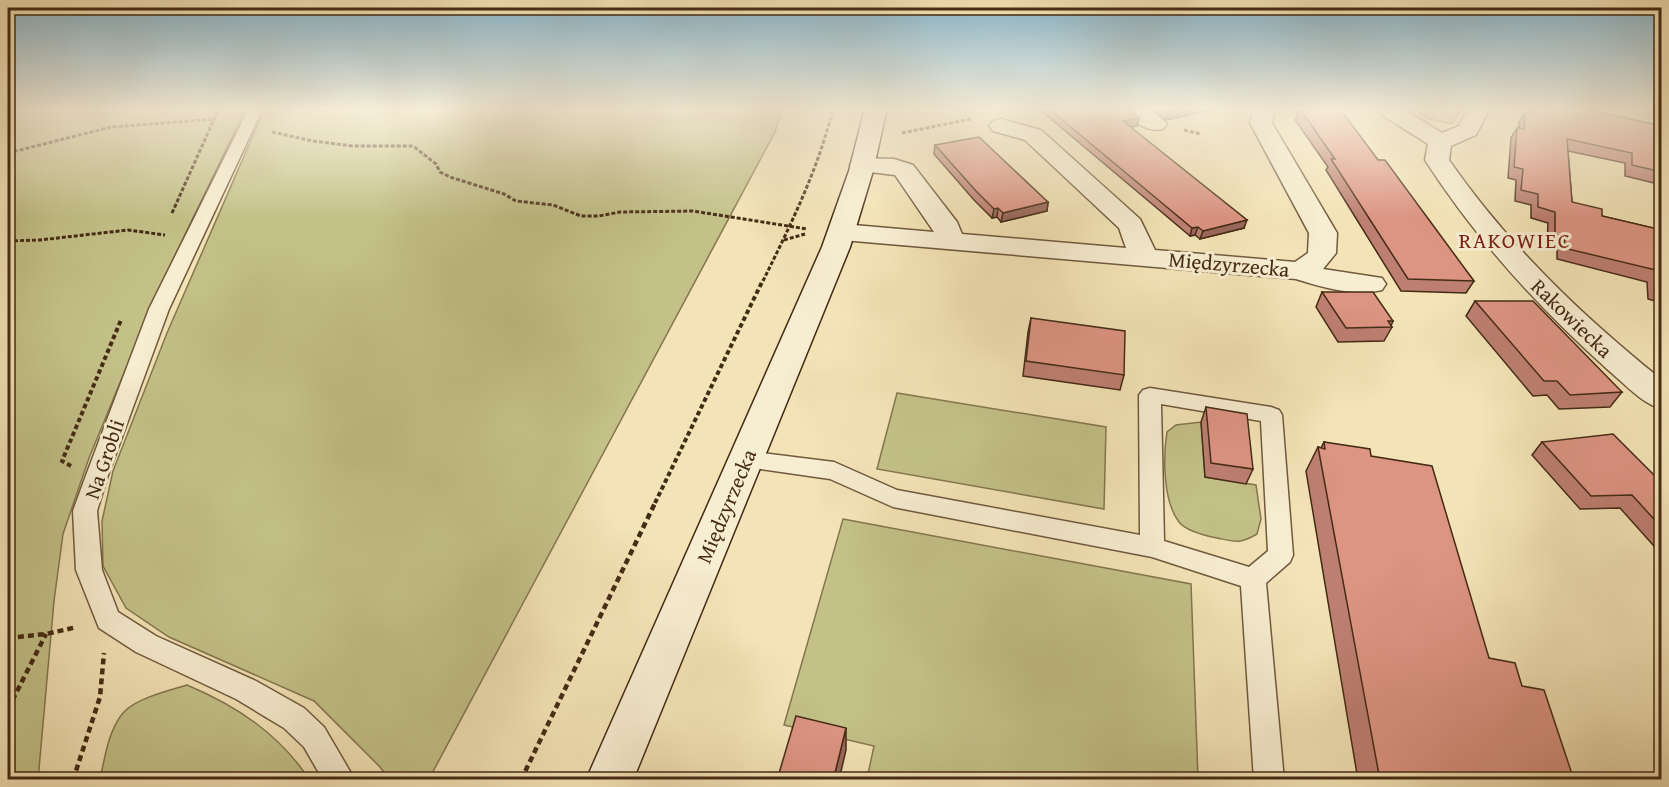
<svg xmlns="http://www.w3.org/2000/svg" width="1669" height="787" viewBox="0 0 1669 787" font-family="'Gentium Book Plus',serif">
<rect width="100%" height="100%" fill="#f3e3b6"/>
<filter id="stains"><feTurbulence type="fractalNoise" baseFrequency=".00333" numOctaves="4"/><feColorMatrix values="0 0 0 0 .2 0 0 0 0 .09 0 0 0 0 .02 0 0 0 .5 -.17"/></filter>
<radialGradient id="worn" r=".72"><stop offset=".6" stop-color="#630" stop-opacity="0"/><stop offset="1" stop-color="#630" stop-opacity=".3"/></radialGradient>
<g fill="#c3c188" stroke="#84764e" stroke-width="1.5">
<polygon points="8,108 246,108 157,293 89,458 63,534 54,601 38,780 8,779"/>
<polygon points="265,108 782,108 775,132 429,779 389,779 380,767 314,701 169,637 126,608 103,566 102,521 113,471 167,333"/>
<polygon points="1407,108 1462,108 1452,124 1431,119"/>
<polygon points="897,393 1106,427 1104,509 877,469"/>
<path d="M1201,422L1205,477L1256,485L1261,519L1257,534C1240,544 1236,542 1217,538C1207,536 1186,531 1179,522C1163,502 1163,456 1167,432L1176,425Z"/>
<polygon points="843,519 1191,584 1198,779 867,779 874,746 784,725"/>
<path d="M187,685C237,706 279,734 309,779H100C105,758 108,731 123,713C134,699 170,690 187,685Z"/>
</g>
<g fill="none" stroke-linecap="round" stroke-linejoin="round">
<defs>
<g id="lane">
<polygon points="249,108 263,108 169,309 107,478 97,511 102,570 118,612 156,636 256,681 304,708 324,727 355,780 323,780 304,747 284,728 236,699 136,652 99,628 76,570 73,511 85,478 149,309"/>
<path d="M1150,388L1271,407L1279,410L1282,415L1293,555L1290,562L1266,583L1284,780H1254L1241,586L1152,557L893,507L830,479L747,467L739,465L736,459L739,453L747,451L834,462L897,490L1140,535L1139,395L1143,390ZM1161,404L1261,421L1268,551L1249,567L1164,541Z"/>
</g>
<g id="street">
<path d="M1123,108H1148L1167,124L1163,129C1148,133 1131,121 1123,108Z"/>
<path d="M1253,108H1278L1274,113L1272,123L1337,233L1336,253L1323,269L1382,278L1386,284L1382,290C1356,297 1321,287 1296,279L842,240L832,238L828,232L832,226L842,224L934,232L895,175L853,170L850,165L853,160L862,158L894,159L913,165L957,222L962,234L1126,248L1119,228L1025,140L993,131L989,126L993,121L1001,119L1041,130L1140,219L1155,250L1295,262L1308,253L1309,233L1250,123Z"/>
<path d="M1376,108H1402L1442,133L1459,126L1468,108H1490L1476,135L1451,146L1449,160C1508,245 1581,315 1662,380V409C1641,403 1624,383 1607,369C1537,306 1476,239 1425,160L1428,144L1379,113Z"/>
</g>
<polygon id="secondary" points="865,108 887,108 873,171 850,247 633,780 586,780 822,247 849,171"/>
</defs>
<use href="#lane" stroke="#70593d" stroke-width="3"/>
<use href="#street" stroke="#70593d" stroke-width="3"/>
<use href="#secondary" stroke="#452b15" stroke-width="3"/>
<g stroke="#452b15" stroke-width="3" stroke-dasharray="4 2" stroke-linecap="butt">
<polyline points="1184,130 1201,134"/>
<polyline points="272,132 313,141 353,146 413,146 436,164 440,172 450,177 504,194 516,201 553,205 581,216 599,216 620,212 693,211 807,229"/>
<polyline points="902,133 971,119"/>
<polyline points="8,153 111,127 216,119"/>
<polyline points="172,213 219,108"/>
<polyline points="784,240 805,234"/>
<polyline points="8,241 40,240 128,230 165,235"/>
<path d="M763,281C790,226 819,168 833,108"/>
</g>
<g stroke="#452b15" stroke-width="4" stroke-dasharray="4.5 3" stroke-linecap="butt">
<polyline points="71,466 62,461 121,320"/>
<polyline points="655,503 763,280"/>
</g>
<g stroke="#452b15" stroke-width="4.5" stroke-dasharray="6 4" stroke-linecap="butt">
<polyline points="8,638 46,634 77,627"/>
<polyline points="8,709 46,634"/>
<polyline points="73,780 100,697 104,653"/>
<polyline points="521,780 656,501"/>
</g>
<use href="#lane" fill="#f7edd0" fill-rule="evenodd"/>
<use href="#street" fill="#f7edd0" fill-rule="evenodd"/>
<use href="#secondary" fill="#f7edd0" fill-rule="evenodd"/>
</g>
<g fill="#bd7f71" stroke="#452b15" stroke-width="1.5">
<polygon points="1038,108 1128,108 1139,118 1137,126 1130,127 1244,228 1200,239 1195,235 1190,236"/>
<polygon points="1151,108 1217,108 1217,109 1166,120"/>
<polygon points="1525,108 1584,108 1584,109 1662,126 1662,185 1625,176 1625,163 1568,151 1572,202 1602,216 1662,230 1662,303 1648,299 1647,282 1557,259 1557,248 1547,246 1548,223 1531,218 1531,205 1515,201 1516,180 1508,178 1511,138 1517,128 1519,128 1519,122 1525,112"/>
<polygon points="1300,109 1378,160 1474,281 1466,293 1401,291 1326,170 1328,167 1295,120"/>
<polygon points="935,145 1048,202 1047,211 1001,222 997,217 992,218 974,200 934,154"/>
<polygon points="1322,292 1393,321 1391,326 1392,327 1384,341 1338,342 1316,307"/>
<polygon points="1475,301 1622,392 1610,407 1559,409 1547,395 1533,396 1466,316"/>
<polygon points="1031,318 1124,375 1120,390 1023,376 1028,332"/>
<polygon points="1206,407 1253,469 1246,484 1205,477 1201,422"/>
<polygon points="1324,442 1371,456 1489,658 1522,686 1574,780 1358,780 1306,471 1318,447 1321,448"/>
<polygon points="1542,442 1662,483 1662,555 1620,508 1580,509 1532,455"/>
</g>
<g fill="#9a685c" stroke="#452b15" stroke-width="1.5">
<polygon points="1190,108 1217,108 1217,109 1166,120 1168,112"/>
<polygon points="1139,118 1137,126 1121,129 1123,121"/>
<polygon points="1048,202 1047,211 1001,222 1003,213"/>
<polygon points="998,208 997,217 992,218 994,209"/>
<polygon points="1247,220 1244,228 1200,239 1203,231"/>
<polygon points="1198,227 1195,235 1190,236 1192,228"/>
<polygon points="846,728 846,750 839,780 834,777"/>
</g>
<g fill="#dc9483" stroke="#452b15" stroke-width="1.5">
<polygon points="1048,108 1128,108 1139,118 1123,121 1247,220 1203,231 1198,227 1192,228"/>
<polygon points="1162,108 1190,108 1168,112"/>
<polygon points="1531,108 1584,108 1584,109 1662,126 1662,172 1632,165 1632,153 1567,139 1572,202 1602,209 1602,216 1662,230 1662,289 1657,288 1656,270 1564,248 1565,237 1555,234 1555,212 1538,207 1538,194 1521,190 1523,169 1514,167 1517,128 1524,129 1525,112 1531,113"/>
<polygon points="1300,109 1341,110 1378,160 1385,160 1474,281 1408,279 1331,159 1335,159"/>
<polygon points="979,137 1048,202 1003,213 998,208 994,209 976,191 935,145"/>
<polygon points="1322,292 1373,292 1393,321 1388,321 1392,327 1346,328"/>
<polygon points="1475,301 1533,301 1622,392 1570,395 1557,381 1544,381"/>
<polygon points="1031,318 1125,331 1124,375 1026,361"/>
<polygon points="1206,407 1247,414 1253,469 1211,463"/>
<polygon points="1613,434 1662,483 1662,528 1632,495 1591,496 1542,442"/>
<polygon points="1324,442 1370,449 1371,456 1432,466 1489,658 1515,663 1522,686 1544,690 1574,780 1380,780 1318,447 1325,449"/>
<polygon points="796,716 846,728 834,777 844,780 777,780"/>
</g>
<linearGradient id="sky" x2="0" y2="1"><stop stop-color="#8ab8cf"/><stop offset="0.5" stop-color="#faf2de"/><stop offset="1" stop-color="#faf2de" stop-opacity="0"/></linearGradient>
<rect width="1669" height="218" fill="url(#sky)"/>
<g text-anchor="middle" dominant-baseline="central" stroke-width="6" stroke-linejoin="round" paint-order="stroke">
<g font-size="21" fill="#452b15" stroke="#f7edd0">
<text transform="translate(1229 264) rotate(5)">Międzyrzecka</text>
<text transform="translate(1572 318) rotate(44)">Rakowiecka</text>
<text transform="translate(104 459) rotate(-71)">Na Grobli</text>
<text transform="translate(726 506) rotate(-67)">Międzyrzecka</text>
</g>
<g font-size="22" letter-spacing="1.5" fill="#7a1f14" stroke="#f7edd0">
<text x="1515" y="240">RAKOWIEC</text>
</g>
</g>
<rect width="1669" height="787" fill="none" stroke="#f3e3b6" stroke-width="30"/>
<rect x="9" y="9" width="1651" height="769" fill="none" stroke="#452b15" stroke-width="3"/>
<rect x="15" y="15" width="1639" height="757" fill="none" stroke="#452b15" stroke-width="1.5"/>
<rect width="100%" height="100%" filter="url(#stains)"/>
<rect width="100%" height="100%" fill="url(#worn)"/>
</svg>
